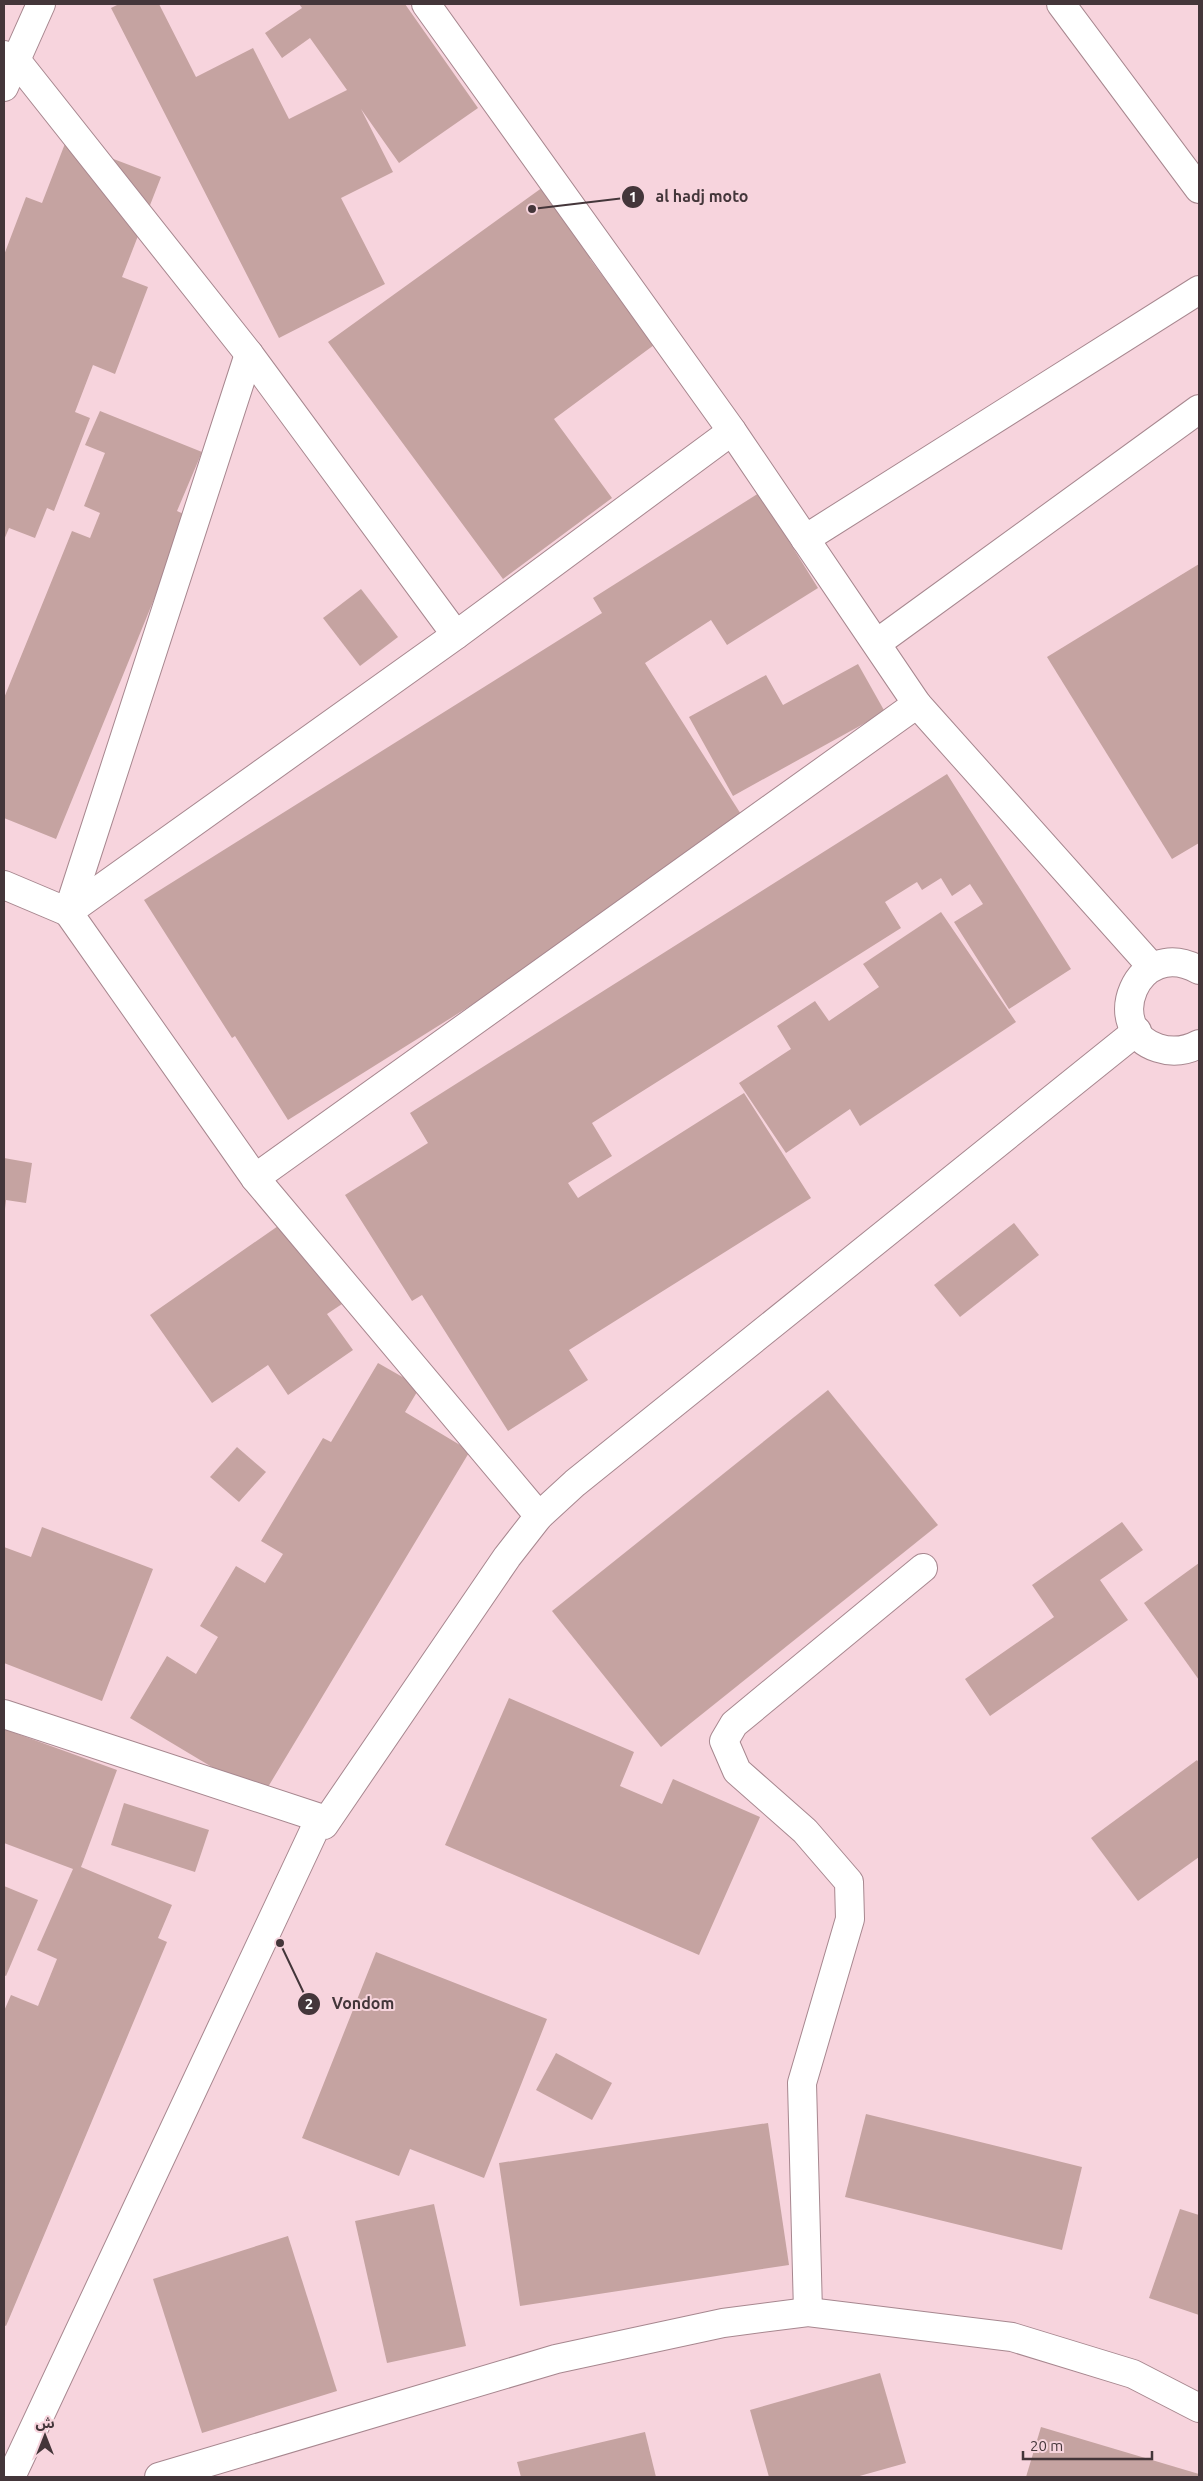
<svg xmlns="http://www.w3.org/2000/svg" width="1203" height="2481" viewBox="0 0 1203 2481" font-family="Ubuntu,'Noto Sans Arabic',sans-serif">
<rect width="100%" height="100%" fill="#f7d4dd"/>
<g fill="#c5a3a1">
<polygon points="119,4 159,4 196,77 253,48 289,119 347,90 310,38 282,58 265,33 302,8 299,4 405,4 478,108 399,163 361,109 393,172 341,198 385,284 279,338 111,8"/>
<polygon points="66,141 161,177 122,277 148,287 115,374 93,365 75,412 90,418 54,511 47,508 35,538 9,528 4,540 4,255 26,197 42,203"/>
<polygon points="550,182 601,252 590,259 654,345 554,419 612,498 503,579 328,342"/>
<polygon points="100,411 202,452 177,511 188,516 56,839 4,818 4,698 72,531 90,538 100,513 84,506 105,453 85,445"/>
<polygon points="759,493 818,588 727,645 711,620 645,663 751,830 288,1120 235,1036 232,1038 144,900 602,613 593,598"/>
<polygon points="1199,564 1199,843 1172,859 1047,657"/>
<polygon points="361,589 398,637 360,666 323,618"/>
<polygon points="858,664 885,712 733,796 689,717 766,675 783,705"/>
<polygon points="947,774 1071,969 1009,1009 954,922 983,904 970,884 952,896 941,878 922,890 917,882 885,902 901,928 592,1123 612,1156 568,1183 578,1198 744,1093 811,1198 569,1350 588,1380 508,1431 422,1295 412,1301 345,1195 428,1143 410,1113"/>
<polygon points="941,912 1016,1022 860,1126 850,1109 786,1153 739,1083 791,1049 777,1026 815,1001 829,1021 879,987 863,964"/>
<polygon points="4,1158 32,1163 26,1203 6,1200 5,1209"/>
<polygon points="291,1217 348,1300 327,1314 353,1350 288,1395 268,1365 212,1403 150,1315"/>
<polygon points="1014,1223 1039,1255 960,1317 934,1285"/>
<polygon points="378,1363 420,1387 405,1412 470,1451 262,1797 130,1718 167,1656 196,1674 218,1637 200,1626 236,1566 265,1583 283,1554 261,1541 323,1438 331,1442"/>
<polygon points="828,1390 938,1525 661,1747 552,1611"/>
<polygon points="237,1447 266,1472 239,1502 210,1477"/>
<polygon points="1122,1522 1143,1550 1100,1580 1128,1620 990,1716 965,1679 1054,1617 1032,1585"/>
<polygon points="42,1527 153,1569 102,1701 4,1663 4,1547 31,1557"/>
<polygon points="1199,1563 1199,1680 1144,1603"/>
<polygon points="509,1698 634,1752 620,1786 662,1804 673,1779 760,1817 699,1955 445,1845"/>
<polygon points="4,1729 117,1770 81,1867 172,1905 158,1938 167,1942 6,2326 4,2325 4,2011 11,1995 38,2006 57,1959 37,1950 73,1869 4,1843"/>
<polygon points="1197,1760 1199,1763 1199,1857 1138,1901 1091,1838"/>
<polygon points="124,1803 209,1830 195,1872 111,1845"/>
<polygon points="4,1886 38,1900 6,1976 4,1975"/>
<polygon points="376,1952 547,2019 484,2178 410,2149 399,2176 302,2138"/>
<polygon points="556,2053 612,2083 592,2120 536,2090"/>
<polygon points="866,2114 1082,2167 1062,2250 845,2197"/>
<polygon points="768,2123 789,2265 520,2306 499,2163"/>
<polygon points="434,2204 466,2346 387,2363 355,2221"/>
<polygon points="1180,2209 1199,2215 1199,2315 1149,2298"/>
<polygon points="288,2236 337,2391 202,2433 153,2279"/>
<polygon points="880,2373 906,2463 856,2477 769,2477 750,2410"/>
<polygon points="1041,2427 1199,2474 1199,2477 1026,2477"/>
<polygon points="645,2432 656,2477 521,2477 517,2462"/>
</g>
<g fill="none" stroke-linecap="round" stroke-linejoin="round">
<defs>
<g id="minor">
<polyline points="1061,4 1199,189"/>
<polyline points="4,55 16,60 249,354 456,635"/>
<polyline points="4,87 41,4"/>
<polyline points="805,539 1199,290"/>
<polyline points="877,643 1199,409"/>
<polyline points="4,885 68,912 249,354"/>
<polyline points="255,1178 917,704"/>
<polyline points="539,1516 255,1178 68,912 456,635 732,431"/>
<polyline points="4,1714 320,1818"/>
<polyline points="808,2312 802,2083 850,1919 849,1882 805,1831 737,1771 724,1741 734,1724 923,1568"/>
<polyline points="159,2477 556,2359 723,2323 808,2312 1012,2337 1133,2374 1199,2408"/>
</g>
<g id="tertiary">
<polyline points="426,4 732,431 917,704 1152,967"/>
<path d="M1199,970C1136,935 1101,1030 1158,1048C1173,1053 1186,1051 1199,1044"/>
<polyline points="11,2477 320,1818 324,1825 507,1557 539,1516 575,1483 1137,1031"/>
</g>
</defs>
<use href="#minor" stroke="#a7878f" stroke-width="30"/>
<use href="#tertiary" stroke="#a7878f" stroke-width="30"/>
<use href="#minor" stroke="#fff" stroke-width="28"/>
<use href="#tertiary" stroke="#fff" stroke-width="28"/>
</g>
<path fill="none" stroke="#44363a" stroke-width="2" d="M532 209L633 197M280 1943L309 2004"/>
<g fill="#44363a" stroke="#f7d4dd" stroke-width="2">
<circle cx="532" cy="209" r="5"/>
<circle cx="280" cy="1943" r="5"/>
<circle cx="633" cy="197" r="12"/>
<circle cx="309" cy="2004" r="12"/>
</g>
<g font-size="15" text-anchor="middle" font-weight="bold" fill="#fff">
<text x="633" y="202">1</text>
<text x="309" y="2009">2</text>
</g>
<g font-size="16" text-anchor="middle" font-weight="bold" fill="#44363a" stroke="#f7d4dd" stroke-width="4" stroke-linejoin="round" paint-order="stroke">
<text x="702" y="202">al hadj moto</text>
<text x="363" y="2009">Vondom</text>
</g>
<rect width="1203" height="2481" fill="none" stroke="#44363a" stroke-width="10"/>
<g transform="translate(45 2436)" stroke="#f7d4dd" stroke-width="4" paint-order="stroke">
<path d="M0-4L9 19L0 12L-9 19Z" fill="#44363a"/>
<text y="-8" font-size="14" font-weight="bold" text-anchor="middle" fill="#44363a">ش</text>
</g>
<path d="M1023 2451v8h129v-8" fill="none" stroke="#44363a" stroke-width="2.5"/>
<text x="1030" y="2451" font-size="15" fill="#44363a" stroke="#f7d4dd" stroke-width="4" paint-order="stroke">20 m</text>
</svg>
